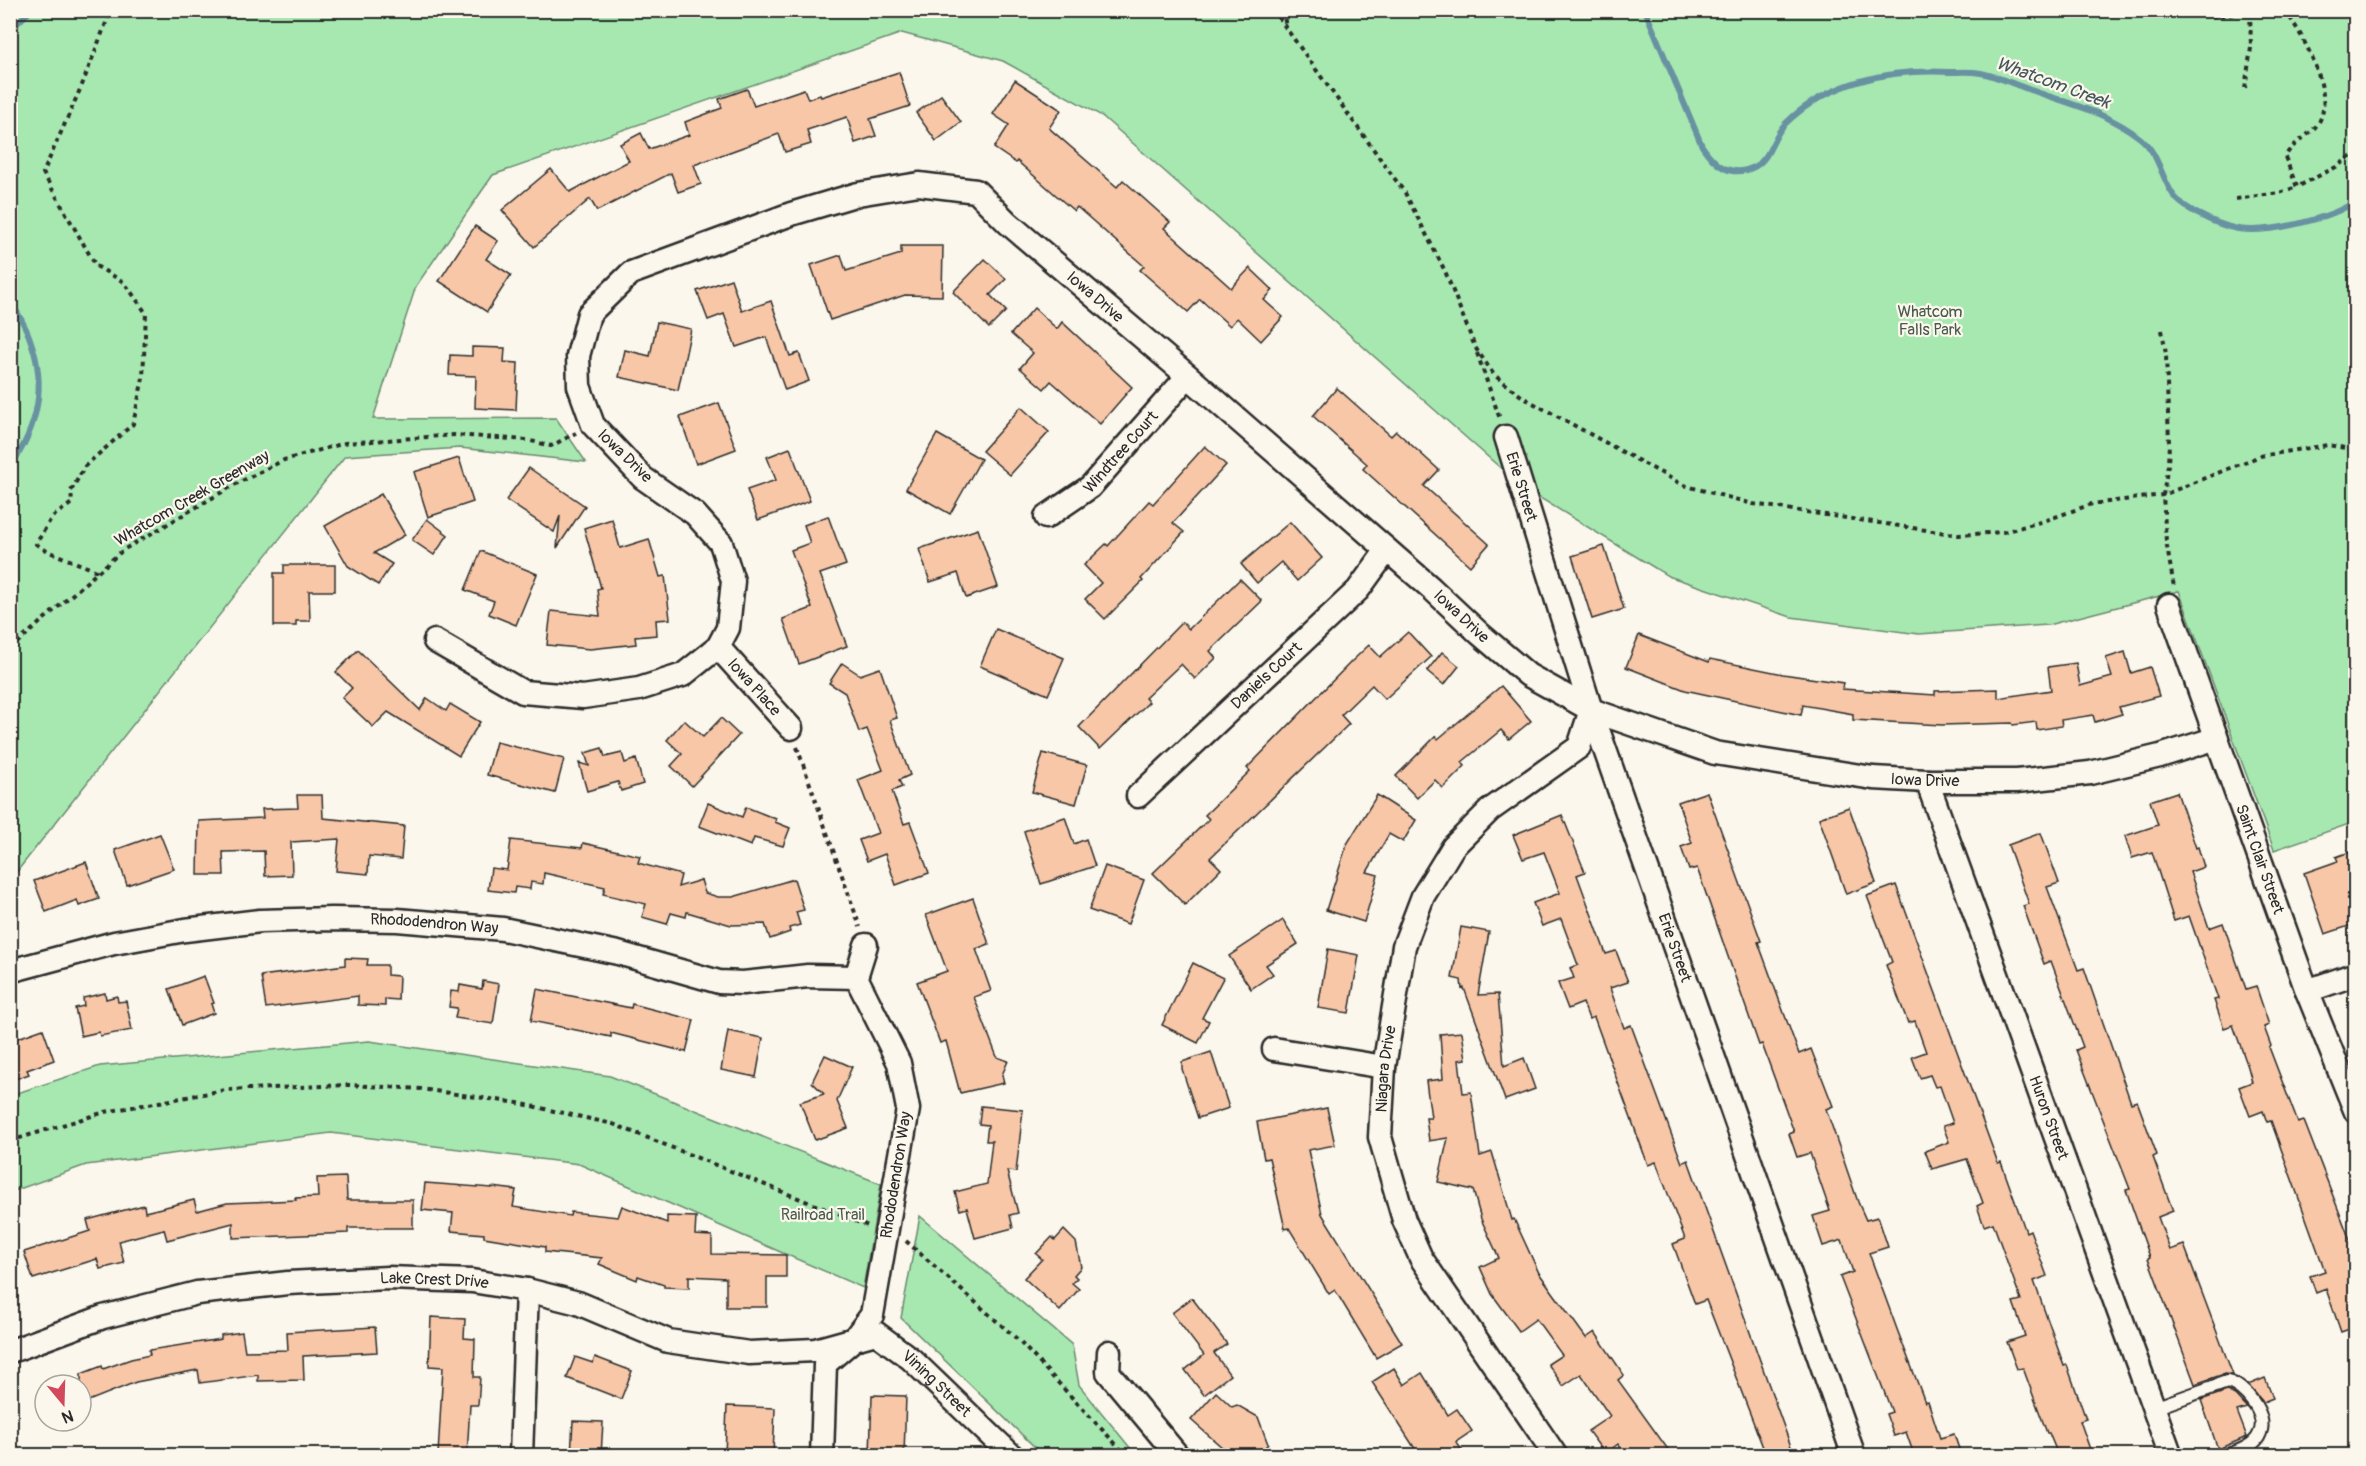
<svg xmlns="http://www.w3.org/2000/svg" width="2366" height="1466" viewBox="0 0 2366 1466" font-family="Pangolin,sans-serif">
<rect width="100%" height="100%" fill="#fbf7ec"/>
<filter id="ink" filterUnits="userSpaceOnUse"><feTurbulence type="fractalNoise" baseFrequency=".0167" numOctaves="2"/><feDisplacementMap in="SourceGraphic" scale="12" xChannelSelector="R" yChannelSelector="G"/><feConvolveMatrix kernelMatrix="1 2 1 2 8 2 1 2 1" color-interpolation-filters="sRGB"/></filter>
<g filter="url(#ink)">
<g fill="#a7e8b1" stroke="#698a6e" stroke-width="1.5">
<polygon points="11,11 2355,11 2355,822 2274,850 2179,591 2048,625 1919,634 1791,617 1668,576 1522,487 1102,116 1003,61 902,33 493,175 416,286 373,419 556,418 586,462 460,448 345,456 11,879"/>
<polygon points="369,1041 610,1076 881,1184 863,1288 579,1164 331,1133 86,1165 11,1192 11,1095 100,1066"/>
<polygon points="920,1216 1072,1345 1079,1385 1136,1455 1043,1455 901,1318"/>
</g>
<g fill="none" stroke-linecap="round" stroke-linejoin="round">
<g stroke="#6792a1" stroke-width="6">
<path d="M1645,10L1702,146C1714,164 1730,179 1754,167C1771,158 1772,137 1785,124C1828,81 1891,69 1949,72C1959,72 1971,71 1981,73C1997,76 2013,84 2028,89C2066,103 2108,112 2140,138C2159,153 2161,178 2174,196C2180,204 2188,208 2196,213C2209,220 2222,226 2238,229C2268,234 2330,219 2356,201"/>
<polyline points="10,30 31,10"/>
<path d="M10,299C17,313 27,327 31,342C47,387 37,429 10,467"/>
</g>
</g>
<g fill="#f8c7a7" stroke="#2b2b2b" stroke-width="1.5">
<polygon points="899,72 910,106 870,119 876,136 855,143 847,117 807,130 811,144 785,152 779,134 694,165 701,184 678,192 671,173 597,211 590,199 534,247 502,210 551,169 570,192 629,161 620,144 641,133 649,149 689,135 685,122 722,108 719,99 747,89 754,106 804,89 808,99 820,95 821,97"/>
<polygon points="1015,80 1061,110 1049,128 1117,187 1123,180 1170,222 1164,228 1231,288 1250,268 1273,290 1264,300 1283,317 1261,341 1237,318 1230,326 1200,299 1188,312 1140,270 1144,266 1077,207 1074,211 1017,161 1016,163 994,148 1009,125 993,114"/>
<polygon points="941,95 961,122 936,141 916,113"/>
<polygon points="475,226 498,241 486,259 511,275 487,312 439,281"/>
<polygon points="901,246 943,246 942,296 905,295 830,320 811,265 841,255 846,271 901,254"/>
<polygon points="985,259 1006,279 990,295 1006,311 989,328 953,292"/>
<polygon points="731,279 742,311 771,301 790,356 799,353 809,381 785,390 766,337 736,347 724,314 708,320 697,291"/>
<polygon points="1034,308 1057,329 1062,322 1132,387 1100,424 1051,381 1044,389 1020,368 1033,353 1011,334"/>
<polygon points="657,322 691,329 678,390 619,377 625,350 650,356"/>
<polygon points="472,347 505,348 504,362 518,363 516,410 475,408 476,376 449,375 450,355 472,356"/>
<polygon points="1337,388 1391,436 1396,431 1439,470 1424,486 1489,544 1470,566 1363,469 1367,464 1313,416"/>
<polygon points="719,403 736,449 696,464 680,417"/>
<polygon points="1021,407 1049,432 1010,475 982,451"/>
<polygon points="937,434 981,459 950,514 906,489"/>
<polygon points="1205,446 1226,465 1173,523 1184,532 1141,579 1143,581 1105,619 1085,599 1101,583 1084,565 1106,544 1108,546 1149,501 1153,504"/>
<polygon points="790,448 810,501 758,520 747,490 776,480 767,457"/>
<polygon points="459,458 473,502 428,517 414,472"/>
<polygon points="529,468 585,506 557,548 560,516 554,532 506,500"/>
<polygon points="381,494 405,535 374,553 392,564 378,585 348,566 325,526"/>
<polygon points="828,516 846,565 820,574 847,646 799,664 783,619 812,608 791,550 810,543 804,525"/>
<polygon points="427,519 448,535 434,555 412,540"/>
<polygon points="612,519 620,548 649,539 660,577 665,576 670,619 656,620 657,635 635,637 636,644 590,649 547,645 551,611 600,616 597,589 601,588 584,528"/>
<polygon points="1290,522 1322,558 1297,581 1281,562 1257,583 1241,564"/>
<polygon points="978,529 998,587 966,598 958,573 930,582 919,549"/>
<polygon points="1604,546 1624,609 1592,619 1572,556"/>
<polygon points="481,551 537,574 516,625 489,614 494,601 465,590"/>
<polygon points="284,565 335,565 335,591 309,591 310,621 296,621 296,626 274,626 274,573 284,573"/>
<polygon points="1240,579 1262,601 1210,651 1216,658 1195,679 1181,664 1145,698 1149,702 1100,749 1079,727 1182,622 1189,629"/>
<polygon points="996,629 1064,658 1048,695 980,666"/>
<polygon points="1408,632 1431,657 1385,699 1372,685 1341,715 1349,724 1210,858 1221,869 1185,905 1153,873 1209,819 1205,815 1250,771 1247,768 1351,662 1369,645 1380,657"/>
<polygon points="1639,635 1709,662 1710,659 1783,674 1843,683 1842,689 1935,695 1935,691 1998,689 1998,698 2051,690 2048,667 2076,663 2080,686 2112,677 2106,658 2125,652 2131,673 2150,667 2159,696 2119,707 2122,714 2095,722 2093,715 2061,720 2062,726 2037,730 2036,722 2013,725 2012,723 1942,725 1853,720 1853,714 1803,705 1801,715 1685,690 1626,667"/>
<polygon points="358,650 420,710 427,698 446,711 450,704 480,722 459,756 388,712 373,727 342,698 352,688 336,672"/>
<polygon points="1442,652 1459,666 1444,685 1427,671"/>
<polygon points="842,663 860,675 880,668 897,718 890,720 910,775 899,780 902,787 892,791 904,824 910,822 929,873 896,885 885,854 867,861 859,840 878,833 858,780 883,770 867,729 859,732 845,693 829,683"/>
<polygon points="1501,686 1531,721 1509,739 1501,730 1462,762 1465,766 1443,788 1435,780 1417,798 1396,776 1436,736 1438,739"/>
<polygon points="721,718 739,735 692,786 671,766 682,754 667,740 684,720 703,737"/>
<polygon points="496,742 564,759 555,793 487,775"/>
<polygon points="602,748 605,757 622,753 625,763 636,759 643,784 621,791 618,782 587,791 579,763 589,766 585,753"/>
<polygon points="1043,753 1087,765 1076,804 1032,792"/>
<polygon points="1707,792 1761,941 1758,942 1799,1054 1811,1049 1833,1106 1826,1109 1858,1202 1866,1220 1878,1217 1888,1247 1869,1253 1898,1332 1925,1402 1928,1401 1940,1438 1954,1434 1961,1455 1914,1455 1906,1432 1894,1436 1886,1414 1892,1412 1840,1277 1853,1272 1842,1240 1823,1246 1813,1216 1830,1211 1810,1153 1797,1157 1789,1134 1794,1132 1762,1044 1759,1045 1697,868 1689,870 1681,847 1692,843 1678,802"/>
<polygon points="2177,792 2196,848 2198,847 2204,867 2190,872 2209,928 2223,923 2246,989 2256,986 2269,1025 2264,1027 2271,1046 2269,1047 2298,1123 2304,1121 2355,1253 2355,1327 2341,1332 2326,1289 2316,1293 2310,1276 2325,1271 2271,1121 2267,1122 2263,1111 2250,1116 2239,1087 2252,1082 2248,1067 2233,1025 2224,1028 2214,1000 2218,999 2189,916 2174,921 2152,852 2132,858 2125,836 2158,825 2150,801"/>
<polygon points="297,795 322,795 323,818 404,826 401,859 369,856 368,874 336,871 339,839 291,842 292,875 265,876 264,851 223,852 224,875 198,875 199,821 263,818 262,809 298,808"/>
<polygon points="1377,795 1416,820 1403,842 1389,834 1367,872 1378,875 1364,922 1326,910 1347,844"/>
<polygon points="708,803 742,817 746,807 776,819 775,822 790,828 783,846 754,838 751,846 699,826"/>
<polygon points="1849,807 1876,883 1846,894 1819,818"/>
<polygon points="1562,815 1585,872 1577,875 1606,954 1616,951 1628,982 1610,988 1624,1028 1631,1025 1682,1163 1688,1160 1794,1455 1766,1455 1706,1300 1695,1304 1673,1244 1685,1239 1656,1162 1648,1165 1594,1017 1589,1019 1583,1003 1568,1009 1558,983 1574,978 1570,968 1578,965 1561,919 1542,926 1533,903 1560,893 1544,852 1523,859 1513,835"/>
<polygon points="1065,817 1074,844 1086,839 1095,866 1041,884 1024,831"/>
<polygon points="2041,833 2059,883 2047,887 2078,970 2084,968 2131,1103 2137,1101 2157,1155 2153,1157 2173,1211 2158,1217 2170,1250 2184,1245 2233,1375 2224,1374 2195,1384 2148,1258 2150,1257 2126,1190 2130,1189 2076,1050 2083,1047 2051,961 2044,964 2023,906 2029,904 2008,845"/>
<polygon points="160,834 174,869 127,885 115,850"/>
<polygon points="511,840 582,848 583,843 640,856 638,863 681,875 678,887 701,880 705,893 718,897 733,897 794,879 804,910 796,912 800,925 789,928 790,932 770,939 765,924 731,925 687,912 686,917 671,913 667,924 642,917 646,904 603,894 605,887 544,873 543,884 531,882 530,889 515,887 514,893 488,890 491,868 507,870"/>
<polygon points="2355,850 2355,924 2325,934 2304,873 2338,861 2336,857"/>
<polygon points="86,862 99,899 79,906 77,900 46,912 34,881"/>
<polygon points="1105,866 1144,880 1128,924 1089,910"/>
<polygon points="1896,885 1998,1163 2001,1162 2026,1232 2030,1230 2047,1276 2034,1281 2064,1366 2067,1365 2086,1419 2080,1421 2092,1455 2058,1455 2049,1433 2047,1433 2023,1368 2017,1369 2007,1342 2025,1336 2013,1302 2021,1300 1993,1223 1984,1226 1977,1206 1983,1203 1967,1159 1932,1169 1925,1151 1949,1142 1943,1126 1953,1123 1940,1086 1935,1087 1930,1075 1920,1078 1912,1057 1926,1052 1915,1021 1908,1023 1886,965 1892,962 1867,896"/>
<polygon points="973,898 989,944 976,949 991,991 974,997 997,1057 1008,1061 1002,1075 1004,1083 960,1093 946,1041 940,1043 917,982 947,971 926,915"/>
<polygon points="1283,920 1298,944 1266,965 1273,974 1251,989 1229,956"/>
<polygon points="1461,927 1489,932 1478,995 1498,994 1504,1066 1524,1058 1535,1089 1505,1100 1464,988 1462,989 1461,980 1452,978"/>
<polygon points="1328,949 1359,955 1349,1013 1318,1008"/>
<polygon points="345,958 368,959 367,965 387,965 387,975 399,976 398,1000 385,999 385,1006 358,1005 358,996 266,1008 261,976 345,965"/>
<polygon points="1193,963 1223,978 1202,1018 1209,1021 1198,1043 1162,1025"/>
<polygon points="204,976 214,1003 211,1004 214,1013 182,1025 169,989"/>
<polygon points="483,981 499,984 493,1024 455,1018 457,1008 449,1007 451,991 459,992 460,985 482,989"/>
<polygon points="537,989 631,1008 632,1004 694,1020 686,1052 611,1033 611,1037 531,1021"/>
<polygon points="105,993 106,999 117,996 118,1002 126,1001 132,1030 100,1036 99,1032 81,1036 75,1008 84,1006 83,998"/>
<polygon points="11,1029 15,1039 43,1029 54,1060 27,1070 29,1074 10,1081"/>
<polygon points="728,1031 763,1038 756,1077 721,1070"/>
<polygon points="1462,1032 1466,1059 1459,1060 1463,1093 1471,1092 1480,1156 1492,1152 1512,1220 1514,1219 1539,1273 1586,1338 1595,1332 1624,1375 1618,1380 1672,1455 1626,1455 1618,1444 1605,1454 1588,1431 1610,1416 1581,1374 1563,1386 1548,1364 1562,1355 1536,1319 1519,1331 1492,1294 1480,1267 1499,1258 1481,1219 1473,1190 1438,1182 1448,1138 1429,1141 1426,1118 1431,1118 1426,1081 1443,1079 1440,1034"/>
<polygon points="1211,1052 1229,1108 1198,1118 1182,1069 1182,1062"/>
<polygon points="825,1055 852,1067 837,1101 848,1128 815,1140 800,1102 824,1094 812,1082"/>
<polygon points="981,1106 1023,1110 1016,1172 1007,1171 1018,1213 1010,1215 1013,1228 975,1238 967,1208 960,1210 955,1192 987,1184 992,1141 986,1141 988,1125 979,1124"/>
<polygon points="1327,1108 1335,1145 1308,1150 1322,1214 1402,1343 1376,1358 1335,1290 1329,1294 1289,1228 1285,1229 1269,1158 1264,1159 1257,1122"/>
<polygon points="346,1177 347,1200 413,1200 413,1228 348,1228 348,1233 233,1238 233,1223 167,1240 164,1229 119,1241 124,1263 100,1269 97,1259 33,1279 24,1252 90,1231 87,1220 144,1205 145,1212 194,1200 197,1211 227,1203 296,1200 295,1198 318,1197 317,1178"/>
<polygon points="425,1183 492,1188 492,1187 516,1190 513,1207 570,1216 571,1212 618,1217 622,1206 667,1223 667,1216 696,1217 695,1235 712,1236 712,1254 786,1255 786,1277 767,1277 767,1307 726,1307 726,1278 689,1276 689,1288 664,1287 664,1285 638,1276 637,1280 599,1264 602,1258 545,1252 545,1247 484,1237 484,1234 451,1231 453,1213 422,1210"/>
<polygon points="1064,1230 1076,1242 1081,1267 1074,1275 1077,1278 1072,1283 1079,1289 1060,1311 1024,1278 1042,1259 1036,1254 1052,1237 1055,1240"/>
<polygon points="1192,1298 1227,1344 1214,1353 1230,1375 1204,1395 1185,1370 1204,1355 1172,1313"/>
<polygon points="431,1317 465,1319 464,1338 475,1339 474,1377 480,1377 478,1405 470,1405 467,1455 438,1455 443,1367 429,1366"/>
<polygon points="375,1327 377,1352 303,1356 304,1380 258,1381 258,1375 200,1383 198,1370 136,1382 81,1404 81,1374 102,1366 103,1369 131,1359 150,1355 149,1350 221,1339 221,1335 242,1332 245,1351 288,1350 287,1332"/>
<polygon points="575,1357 593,1363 595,1357 632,1371 621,1399 567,1378"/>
<polygon points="1394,1368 1404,1385 1422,1373 1448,1415 1457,1409 1472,1431 1456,1442 1466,1455 1419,1455 1372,1382"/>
<polygon points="2265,1378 2273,1398 2263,1402 2248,1385"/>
<polygon points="2227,1391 2235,1395 2247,1408 2237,1411 2247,1437 2218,1449 2201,1400"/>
<polygon points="1216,1392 1232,1407 1237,1405 1258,1417 1268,1444 1258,1455 1231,1455 1191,1420"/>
<polygon points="872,1395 906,1396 904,1455 870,1455"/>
<polygon points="727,1406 775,1408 773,1455 725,1455"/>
<polygon points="573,1421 603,1422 601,1455 571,1455"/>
</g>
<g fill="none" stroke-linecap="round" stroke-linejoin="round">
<defs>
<path id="service" d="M2154,1408L2227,1382C2244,1385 2268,1415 2260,1433C2255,1447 2238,1451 2226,1456"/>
<g id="minor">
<path id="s1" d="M1506,437L1591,710L1854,1456"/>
<path id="s2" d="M1046,517L1090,487L1188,376"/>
<path id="s3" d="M2169,605L2307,991L2356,1112"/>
<path id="s4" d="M435,641L523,692L583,697L639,689L683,675L718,647L728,628L733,581L721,543L695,514L643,478L593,425L579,386L578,356L589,314L631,273L791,214L858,194L919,184L976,191L1008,223L1188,376L1431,588L1480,634L1528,675L1591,710L1715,753L1873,778L1927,781H2017L2090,773L2160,756L2217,738"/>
<path id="s5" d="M718,647L791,728"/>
<path id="s6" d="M1927,781L2171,1456"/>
<path id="s7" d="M1138,796L1358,590L1387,550"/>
<path id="s8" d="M10,971L114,943L185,930L260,921L332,919L397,920L503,929L618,953L719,982L743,983L808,976L856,977L899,1063L908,1109L872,1315L853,1340L825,1364L822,1456"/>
<polyline points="856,977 866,945"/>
<polyline points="2307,991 2356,974"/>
<polyline points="1274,1049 1384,1067"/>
<path id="s9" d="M14,1350L103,1317L197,1293L288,1283L388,1278L472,1281L527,1290L578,1303L668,1341L749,1353L815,1350L876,1333L911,1359L1012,1456"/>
<polyline points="1109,1352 1108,1372 1178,1456"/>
<polyline points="521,1456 527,1290"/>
<path id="s10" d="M1556,1456L1421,1258L1404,1220L1380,1137L1384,1067L1404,946L1423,896L1453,847L1490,810L1579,747L1591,710"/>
</g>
</defs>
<use href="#service" stroke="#2b2b2b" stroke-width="16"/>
<use href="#minor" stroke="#2b2b2b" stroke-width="27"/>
<g stroke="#2b2b2b" stroke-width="4" stroke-dasharray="4.5 4.5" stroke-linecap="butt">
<polyline points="1273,10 1405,193 1445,271 1475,347 1494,375 1524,398 1683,485 1753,504 1959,535 2003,532 2044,521 2092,504 2163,495 2260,456 2328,445 2356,450"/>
<polyline points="1283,10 1286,27"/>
<path d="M2185,10C2205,19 2227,17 2247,10"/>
<path d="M2285,10C2302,34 2334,90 2320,120C2313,135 2293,141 2285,157L2297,187L2336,167L2356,153"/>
<polyline points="2245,88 2251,48 2250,10"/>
<polyline points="2236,199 2279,193 2297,187"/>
<polyline points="2162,330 2166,354 2169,443 2168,465 2163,495 2166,541 2174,587"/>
<polyline points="1477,353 1500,419"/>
<polyline points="97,571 47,551 36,544 52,517 72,503 71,491 85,466 133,424 143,378 146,313 124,282 96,266 43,173 82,85 111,10"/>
<polyline points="10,649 123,550 236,484 284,460 345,443 455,435 527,440 551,446 576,433"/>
<polyline points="797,747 860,927"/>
<polyline points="10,1141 105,1112 225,1090 348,1085 421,1089 518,1103 613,1124 868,1226"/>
<polyline points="906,1241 1017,1339 1127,1456"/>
</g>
<use href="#service" stroke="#fbf7ec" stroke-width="12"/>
<use href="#minor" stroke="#fbf7ec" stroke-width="22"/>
</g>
</g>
<g text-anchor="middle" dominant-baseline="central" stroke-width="4.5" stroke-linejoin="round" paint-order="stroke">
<g font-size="16" fill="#2b2b2b" stroke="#fbf7ec">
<text stroke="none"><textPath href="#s4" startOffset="1286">Iowa Drive</textPath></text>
<text stroke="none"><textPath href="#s2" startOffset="100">Windtree Court</textPath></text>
<text transform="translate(625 456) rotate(44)">Iowa Drive</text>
<text stroke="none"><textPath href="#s1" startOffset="52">Erie Street</textPath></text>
<text transform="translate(192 498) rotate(-30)">Whatcom Creek Greenway</text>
<text stroke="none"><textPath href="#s4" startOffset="1772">Iowa Drive</textPath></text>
<text stroke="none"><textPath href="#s7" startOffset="176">Daniels Court</textPath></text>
<text stroke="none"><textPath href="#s5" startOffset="54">Iowa Place</textPath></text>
<text stroke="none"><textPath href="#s4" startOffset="2276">Iowa Drive</textPath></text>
<text stroke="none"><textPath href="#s3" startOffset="270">Saint Clair Street</textPath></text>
<text stroke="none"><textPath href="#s8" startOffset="430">Rhododendron Way</textPath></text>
<text stroke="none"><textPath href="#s1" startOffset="538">Erie Street</textPath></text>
<text stroke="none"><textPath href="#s10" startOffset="436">Niagara Drive</textPath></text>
<text stroke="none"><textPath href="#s6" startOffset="358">Huron Street</textPath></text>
<text transform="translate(896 1175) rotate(-81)">Rhododendron Way</text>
<text stroke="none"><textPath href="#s9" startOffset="430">Lake Crest Drive</textPath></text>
<text stroke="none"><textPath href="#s9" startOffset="964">Vining Street</textPath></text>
</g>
<g font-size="16" fill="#4a5a4c" stroke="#fbf7ec">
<text x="1930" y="312">Whatcom<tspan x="1930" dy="18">Falls Park</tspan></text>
<text x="823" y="1215">Railroad Trail</text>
</g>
<g font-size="18" font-style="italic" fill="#44565c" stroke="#fbf7ec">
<text transform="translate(2053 83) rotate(20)">Whatcom Creek</text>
</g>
</g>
<rect width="2366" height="1466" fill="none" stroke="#fbf7ec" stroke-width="36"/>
<rect x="18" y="18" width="2330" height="1430" fill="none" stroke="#2b2b2b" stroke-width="2" filter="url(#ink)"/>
<g transform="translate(63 1403) rotate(161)"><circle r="28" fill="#fbf7ec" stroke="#a8a59f" stroke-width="1.5"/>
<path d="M0-4.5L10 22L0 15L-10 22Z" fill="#d1495b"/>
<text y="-9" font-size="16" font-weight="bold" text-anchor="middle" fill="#2b2b2b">N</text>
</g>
</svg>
